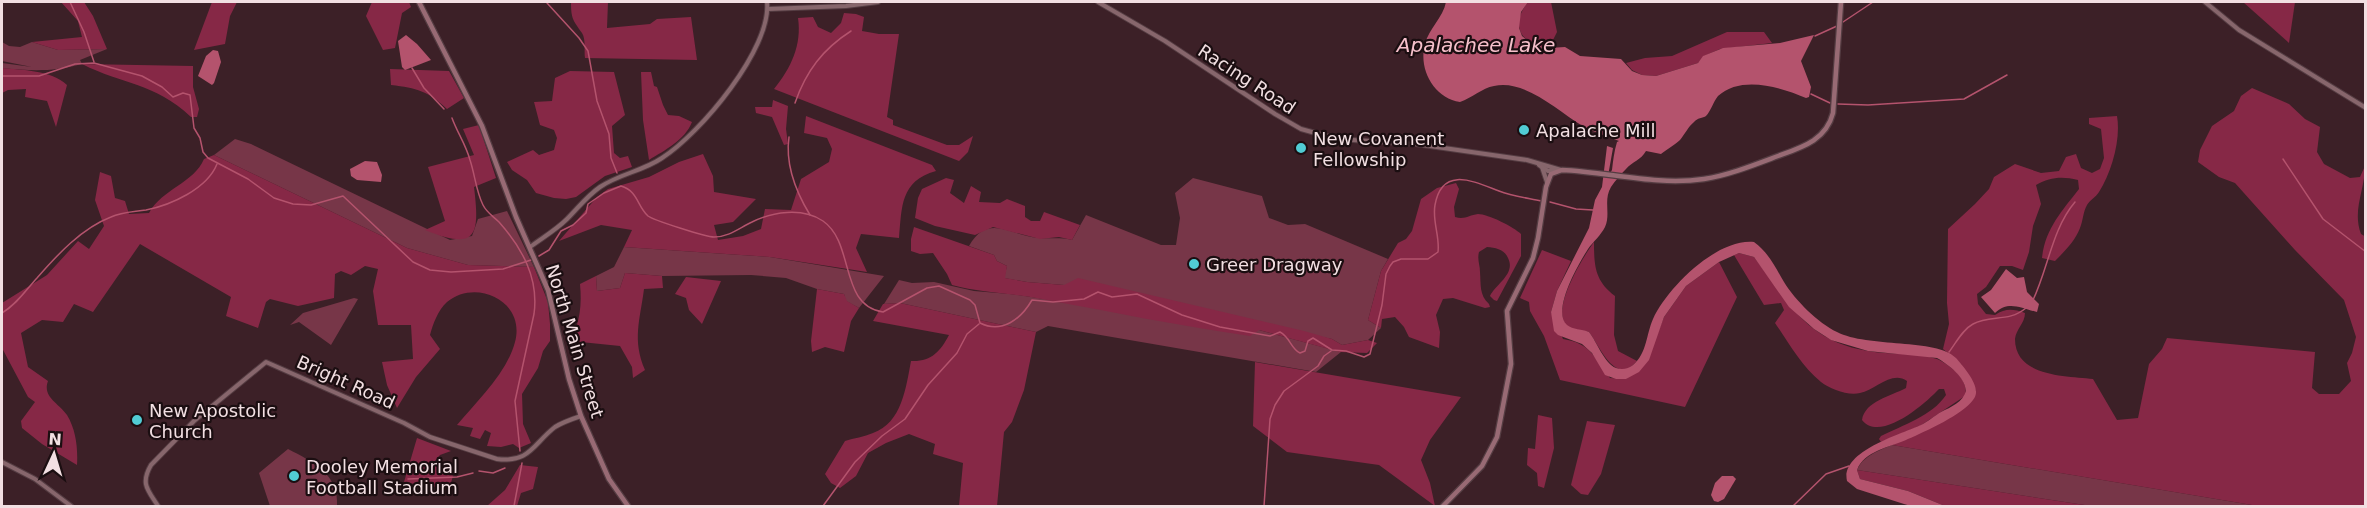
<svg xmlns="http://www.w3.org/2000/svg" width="2367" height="508" viewBox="0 0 2367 508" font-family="'DejaVu Sans',sans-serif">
<rect width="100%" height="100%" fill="#3c2027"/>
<g fill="#773648">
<path d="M2,42L9,46L20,47L32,42L58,50L107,49L80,60L82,64C52,72 32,71 2,68V63L32,67L2,61Z"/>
<polygon points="235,139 251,144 450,240 472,236 478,219 507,211 534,267 468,265 407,248 214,155"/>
<path d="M1193,178L1262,196L1269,218L1288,225L1305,224L1388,259L1381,271L1368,320L1381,328L1368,340L1342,345L1332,339L1064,285L1027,282L1004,278L1007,266L997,261L994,255L969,246C988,212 1011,236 1039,238C1050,239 1061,237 1072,240L1086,215L1161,245H1176L1180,218L1175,193Z"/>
<polygon points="624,247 770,257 884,276 859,308 846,301 844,294 817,289 786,278 751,275 662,276 625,273 620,288 597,291 596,276 614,267"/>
<polygon points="899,280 912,283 934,282 974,291 1010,294 1259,330 1341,352 1316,372 1048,326 1036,332 900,303 884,304"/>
<polygon points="354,298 358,299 331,345 299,322 290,325 303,313"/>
<path d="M1892,445L2258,506H2091L1857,470C1862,457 1879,450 1892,445Z"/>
<path d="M288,449C313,462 339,474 337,506H270L259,473Z"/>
</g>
<g fill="#862846">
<polygon points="61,2 84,2 93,16 107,49 58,50 32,42 82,37 78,21"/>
<polygon points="212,2 237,2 230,16 225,44 194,50"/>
<polygon points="372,2 409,2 411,7 402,13 395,48 383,50 366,16"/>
<path d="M571,2H608L607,28L650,24L657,19L691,17L697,60L585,58C584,51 586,39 582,33C573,20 571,19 571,2Z"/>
<path d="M1528,2H1551L1557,32L1549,48C1521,44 1509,26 1528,2Z"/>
<polygon points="2243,2 2295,2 2289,43"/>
<path d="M844,13L856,14L864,17L862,31L879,34H899L887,117L893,120V125L947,145H959L973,136L968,152L959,161L774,89C791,68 802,45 798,18L813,17L818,27L831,33L841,23Z"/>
<polygon points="1727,32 1764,32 1772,43 1720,49 1704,56 1698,63 1656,76 1642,75 1632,70 1626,63 1645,58 1672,56"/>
<path d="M82,64L193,66V87L199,109L197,117H191C154,82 123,85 82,64Z"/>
<path d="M2,68C22,70 51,70 67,85L56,127L47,101L25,97L26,89L8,90L2,93Z"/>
<path d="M390,69L449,71L464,98L447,109C428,91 417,88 391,85Z"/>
<polygon points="570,71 614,72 625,115 612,126 614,153 620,158 628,156 632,167 605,176 576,197 566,199 554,198 536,193 527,180 512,170 507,162 533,150 539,155 554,150 557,138 554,130 540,125 534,102 552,101 555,78"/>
<path d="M641,72H651L654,86L657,87L663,105L668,115L679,116L692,122C685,140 665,150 649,160L643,120Z"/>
<path d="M2252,88L2289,104L2305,119L2320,127L2317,152L2324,164L2350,178L2360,177L2365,166C2365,190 2352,210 2361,234L2366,237L2365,506H2258L1892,445L1925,430L1976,391L1961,364L1943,349L1949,324L1947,303L1948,229L1975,204L1989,189L1994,177L2015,164L2041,173L2059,171L2066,157L2076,154L2081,168L2092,173L2100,169L2104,158L2101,129L2089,124V118L2117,116C2121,139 2112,171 2099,192C2096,197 2090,200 2087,205C2083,212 2083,221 2080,228C2075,241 2065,251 2055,261L2042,258C2045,229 2062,211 2079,189L2078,180C2062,176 2050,177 2036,185L2041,204L2033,226L2029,252L2023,270L2012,266H2000L1986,287L1977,294L1978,304L1986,314L1995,315C2006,308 2013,309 2025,313C2025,323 2016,329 2015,339C2015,377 2066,376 2093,379L2117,420L2138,418L2149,364L2162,349L2167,338L2315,352L2312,388L2319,394H2339L2351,381L2347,363L2352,353L2356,337L2344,300L2295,250L2235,183L2219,177L2198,162L2200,150L2212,126L2234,111L2241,96Z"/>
<polygon points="773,100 788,106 786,129 788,144 784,145 772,117 756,113 755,107 772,107"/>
<path d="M806,116L932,165L936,171C900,181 902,207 899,238L861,234L856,248L867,272L770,257L624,247L632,230L601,225L559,241L597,197L608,189L649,177L679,162L703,154L713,176L714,192L756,199L733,222L714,225L718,240L743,236L761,229L765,209L791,210L801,179L829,162L832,149L827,138L804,133Z"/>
<path d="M479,125L496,178L474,187C480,236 477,251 425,230L445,221L428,167L474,155L463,129Z"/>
<path d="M214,155L407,248L468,265L534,267L548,302L550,324V341L543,351L538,368L522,394L523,424L531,443L519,448L513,444L501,447L487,446L491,433L485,430L480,439L470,436L473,428L457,425C477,401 507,373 515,342C526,301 476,278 447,302C438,310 433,324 430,335L440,349L416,377L397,408L387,385L382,362L413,359L411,325H378L373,291L378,269L365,266L351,275L341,271L335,274L334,298L298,306L270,299L266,302L258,328L226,316L231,297L140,244L93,312L74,304L63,322L42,320L21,333L28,367L48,381C42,397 59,403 67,415C76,430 78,448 77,465L42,444L22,428L21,421L35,402L28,397L2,348V303L47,275L78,241L89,249L104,226L95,200L100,172L111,176L115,198L125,201L129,214L149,213C162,189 194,183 204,159Z"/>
<polygon points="946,178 954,180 950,193 964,203 971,186 981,192 979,202 1000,203 1007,199 1025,206 1025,217 1031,221 1040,221 1044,212 1080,225 1072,240 1059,237 1040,239 993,227 975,235 935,226 915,218 918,198 922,189"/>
<path d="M1456,183L1459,189L1454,207L1455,217C1465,220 1469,215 1478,214C1488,214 1514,227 1521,234V256L1497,301L1494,300L1490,296C1496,284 1516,274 1508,258C1504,249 1496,248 1487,247L1479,252C1477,260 1480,264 1480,272C1481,284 1479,295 1489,304L1490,307L1485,308L1453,298L1443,299L1436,315L1440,332L1439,348L1409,337L1404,327L1395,317L1382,319L1381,328L1368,320L1381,271L1398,243L1406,239L1412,231L1421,199L1437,188Z"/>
<path d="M914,227L994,255L997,261L1007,266L1005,278L1027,282L1064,285L1078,278L1304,331L1332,339L1342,345L1368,340L1377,343L1367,353L1340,352L1259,330L1250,336C1180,326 1112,312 1042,299C1012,293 981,293 952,285L947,274L933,253L920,254L911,251V239Z"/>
<path d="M1594,242C1594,266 1595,281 1615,296L1614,335L1618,351L1637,361C1615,387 1600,346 1589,332C1582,330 1571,330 1566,325C1551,309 1583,257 1594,242Z"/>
<path d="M1542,250L1571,261L1557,291L1551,312L1563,339C1590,343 1595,358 1610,378L1626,379L1655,340L1664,317L1686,286L1719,262L1737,297L1685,407L1560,380L1544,336L1530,311L1529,302L1520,298Z"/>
<path d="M1739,253L1754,257C1788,301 1805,341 1868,351C1890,355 1915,352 1937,359C1950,365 1970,380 1965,396L1920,426L1881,442L1879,439L1881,436C1903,425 1932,416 1946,395L1944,389H1939C1925,404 1880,443 1862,420C1865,401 1891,396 1906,388L1907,381C1892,370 1875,390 1860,393C1848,396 1830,389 1821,382C1801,366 1789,343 1775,323L1784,310L1781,303L1764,305L1734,255Z"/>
<path d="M625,273L662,276L663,288L644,289C640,320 632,340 645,370L633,378L632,367L620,346L571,341C580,321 582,305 580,284L596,276L597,291L620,288Z"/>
<polygon points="686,277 721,281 702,324 689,310 686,298 675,294"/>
<polygon points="817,289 844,294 847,301 859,308 851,321 844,352 825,347 812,352 811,341"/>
<path d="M900,303L1036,332L1024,390L1012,422L1004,432L997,506H959L963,463L933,454L935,444L909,434L886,443L868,453L856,476L840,488L831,483L825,474L845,441C854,438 864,437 873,433C902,423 906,387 911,361C931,362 940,352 949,335L873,321L883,304Z"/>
<polygon points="1255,362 1461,397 1430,440 1421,460 1430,483 1435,506 1379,465 1287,452 1253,426"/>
<polygon points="1538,415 1552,418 1554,448 1544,488 1538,486 1537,473 1527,465 1528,448 1535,449"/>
<polygon points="1587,421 1615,425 1601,474 1588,495 1581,494 1571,485"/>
<polygon points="417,438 451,451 440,455 435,461 435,465 444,468 453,476 450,486 430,487 404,482"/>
<polygon points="520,465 538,467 533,489 521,493 517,506 487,506 505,490"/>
<polygon points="1857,470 2091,506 1945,506 1908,491 1860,479"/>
</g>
<g fill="#b4536d">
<path d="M1446,2H1528L1521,12L1519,28L1522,36L1532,44L1549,48L1565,47L1580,56L1621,59L1632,71L1642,75L1656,76L1698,63L1703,56L1723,48L1780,43L1814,35L1801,61L1811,87L1809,97L1806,98C1781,87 1741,75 1718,96C1713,102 1711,111 1706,116C1703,118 1697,118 1694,122C1688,127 1685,134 1680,140C1675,145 1667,149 1661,154L1646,151C1641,160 1632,162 1626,169C1621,174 1615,181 1611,187C1603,200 1611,214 1605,227C1601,235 1593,242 1588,249C1579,263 1551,311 1567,325C1573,330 1582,329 1589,332C1597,342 1604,363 1616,368C1622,370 1628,369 1633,365C1647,353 1646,335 1653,319C1667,288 1717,238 1754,242C1769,253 1775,267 1784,282C1795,300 1818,323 1837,332C1868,348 1936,338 1956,358C1963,366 1977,382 1976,393C1975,410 1922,433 1906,440C1890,447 1864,451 1857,470L1860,479L1908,491L1945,506H1911L1904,504L1857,489L1847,481C1840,451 1902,434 1921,425C1929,421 1934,416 1941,412C1951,407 1963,402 1966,391C1965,377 1949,365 1937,358L1868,351L1831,340L1814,329L1789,307L1754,257L1739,253L1719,262L1686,286L1664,317L1649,360L1639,372L1626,379H1616L1605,375L1592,353L1582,344L1558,335L1554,331L1551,312L1557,291L1589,228L1595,200L1602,187L1607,146L1613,148L1608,176L1612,170C1613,161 1614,152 1617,142L1619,141C1607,136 1592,132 1581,125C1557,110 1524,79 1494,86C1482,88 1472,98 1460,102C1434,98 1418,69 1425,44C1429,28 1443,18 1446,2Z"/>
<polygon points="406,35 417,44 431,60 405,70 402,67 398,41"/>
<polygon points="213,50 218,51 221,62 214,83 212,85 198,76 206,56"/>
<polygon points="365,161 377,162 382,175 381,182 357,180 351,176 350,169"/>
<path d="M2006,269L2017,278L2024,277L2027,292L2039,304L2037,312C2021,308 2008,300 1995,313L1981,297L1991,290Z"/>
<polygon points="1722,476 1733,476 1736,479 1724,499 1718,502 1714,501 1711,495 1715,483"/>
</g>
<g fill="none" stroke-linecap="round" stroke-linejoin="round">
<g stroke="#b4536d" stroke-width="1.5">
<polyline points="70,2 84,32 94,62"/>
<polyline points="547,3 579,38 588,51 597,101 609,134 611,158 617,173"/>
<polyline points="1843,22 1873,2"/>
<polyline points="1815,36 1837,26"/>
<polyline points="412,68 424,88 444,109"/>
<polyline points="2,76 39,76 75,64 94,63 142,76 162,87 173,97 183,93 190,95 194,128 200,138 203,152 208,158 248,179 274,198 293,204 311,205 343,196 413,262 430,270 451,272 503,269 531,260"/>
<polyline points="1811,94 1830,103"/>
<path d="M795,103C806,71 823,49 851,31"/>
<polyline points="1838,104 1868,105 1964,99 2007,75"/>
<path d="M452,118C457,132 466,145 470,160C475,175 476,191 483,205C487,213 493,216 499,222C522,248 539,278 534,314L515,401L520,451"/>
<path d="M789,137C785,165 796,192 810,215"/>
<polyline points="2283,159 2323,219 2366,252"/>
<polyline points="1550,202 1576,209 1593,210"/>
<path d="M539,256L549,250L561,231L573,225L586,213L588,204L604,193L621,186C638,191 637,206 648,216C653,220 706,237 714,237C729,237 739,228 752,222C772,212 802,207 823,221C855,243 839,306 883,312L927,288L939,286L970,300L975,305L980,323C1002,334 1021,319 1032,300L1053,302L1084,299L1098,292L1112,297L1137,294L1182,315L1220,327L1270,336L1280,332C1290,337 1291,349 1300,353L1305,351L1308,341L1313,338L1332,350L1346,351L1364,357L1370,354L1382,305L1386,274L1390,266L1393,262L1401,259H1428L1438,252C1440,236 1432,221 1435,205C1442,165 1475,182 1499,191C1512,196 1527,198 1541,201"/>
<path d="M2033,300C2048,269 2052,229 2075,202"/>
<path d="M2,313C17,304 26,290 37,278C57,255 82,228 111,217C122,212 134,212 146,210C171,205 207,189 217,164"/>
<path d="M1949,352C1956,343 1962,330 1973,324C1990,314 2008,323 2026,308"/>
<polyline points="479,471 493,473 505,468"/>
<polyline points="408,479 457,477 473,473"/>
<polyline points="514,506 522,463"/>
<polyline points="823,506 855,462 882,436 905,419 928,385 957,353 967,334 979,324"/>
<polyline points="1264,506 1270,419 1275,405 1284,391 1318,366 1324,356 1331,351"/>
<polyline points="1793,506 1826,474 1849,466"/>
</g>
<defs>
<g id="tertiary">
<polyline points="1098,2 1165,41 1275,114 1301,129 1337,139 1416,144 1527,160 1561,170"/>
<polyline points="2205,2 2239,30 2366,108"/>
<polyline points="768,9 846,6 878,2"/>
<polyline points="1539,165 1548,171 1557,171"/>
<polyline points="1542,167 1547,182"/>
<path d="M530,247C542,238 556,230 567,219C578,208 587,196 600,187C619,174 643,171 662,158C700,134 772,48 767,2"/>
<polyline points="2,462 35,479 71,506"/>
<path d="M158,506C148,490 140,484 151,465L194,421L266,362L404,423L430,437L497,459C530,463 533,444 555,427C563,422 572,419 581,416"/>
</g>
<g id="secondary">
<polyline points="419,2 482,126 516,217 548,290 569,379 581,416 609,479 628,506"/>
<path d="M1443,506L1482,466L1497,437L1511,364L1507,311L1533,258L1538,238L1546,187L1551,174L1562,170C1609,172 1656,186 1704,179C1729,175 1754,165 1778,156C1803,147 1826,140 1833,113L1841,2"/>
</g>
</defs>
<use href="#tertiary" stroke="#543c42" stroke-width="6"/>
<use href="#secondary" stroke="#543c42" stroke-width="7"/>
<use href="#tertiary" stroke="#87666c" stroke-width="4"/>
<use href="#secondary" stroke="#986a74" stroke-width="4.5"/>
</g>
<g fill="#51ccd4" stroke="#1b0e11" stroke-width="2">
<circle cx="1524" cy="130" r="6"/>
<circle cx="1301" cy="148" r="6"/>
<circle cx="1194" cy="264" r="6"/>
<circle cx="137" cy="420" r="6"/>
<circle cx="294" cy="476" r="6"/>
</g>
<g text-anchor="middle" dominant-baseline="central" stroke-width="4.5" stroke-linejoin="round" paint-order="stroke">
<g font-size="18" fill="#f2dfe2" stroke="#1b0e11">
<text transform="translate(1247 79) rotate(33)">Racing Road</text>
<text transform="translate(575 341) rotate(73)">North Main Street</text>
<text transform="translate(346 382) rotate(24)">Bright Road</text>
</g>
<g font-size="18" fill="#f2dfe2" stroke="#1b0e11" text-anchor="start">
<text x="1536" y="130">Apalache Mill</text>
<text x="1313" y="138">New Covanent<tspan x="1313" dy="21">Fellowship</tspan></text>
<text x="1206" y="264">Greer Dragway</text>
<text x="149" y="410">New Apostolic<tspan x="149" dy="21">Church</tspan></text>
<text x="306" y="466">Dooley Memorial<tspan x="306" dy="21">Football Stadium</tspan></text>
</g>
<g font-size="20" font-style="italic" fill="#f6c0cb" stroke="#1b0e11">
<text x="1476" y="45">Apalachee Lake</text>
</g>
</g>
<rect width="2367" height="508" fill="none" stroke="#f2dfe2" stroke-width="6"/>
<g transform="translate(54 454) rotate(4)" stroke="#1b0e11" stroke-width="4.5" paint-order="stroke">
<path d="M0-4.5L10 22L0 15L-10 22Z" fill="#f2dfe2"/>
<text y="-9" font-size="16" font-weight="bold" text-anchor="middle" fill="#f2dfe2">N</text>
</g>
</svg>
